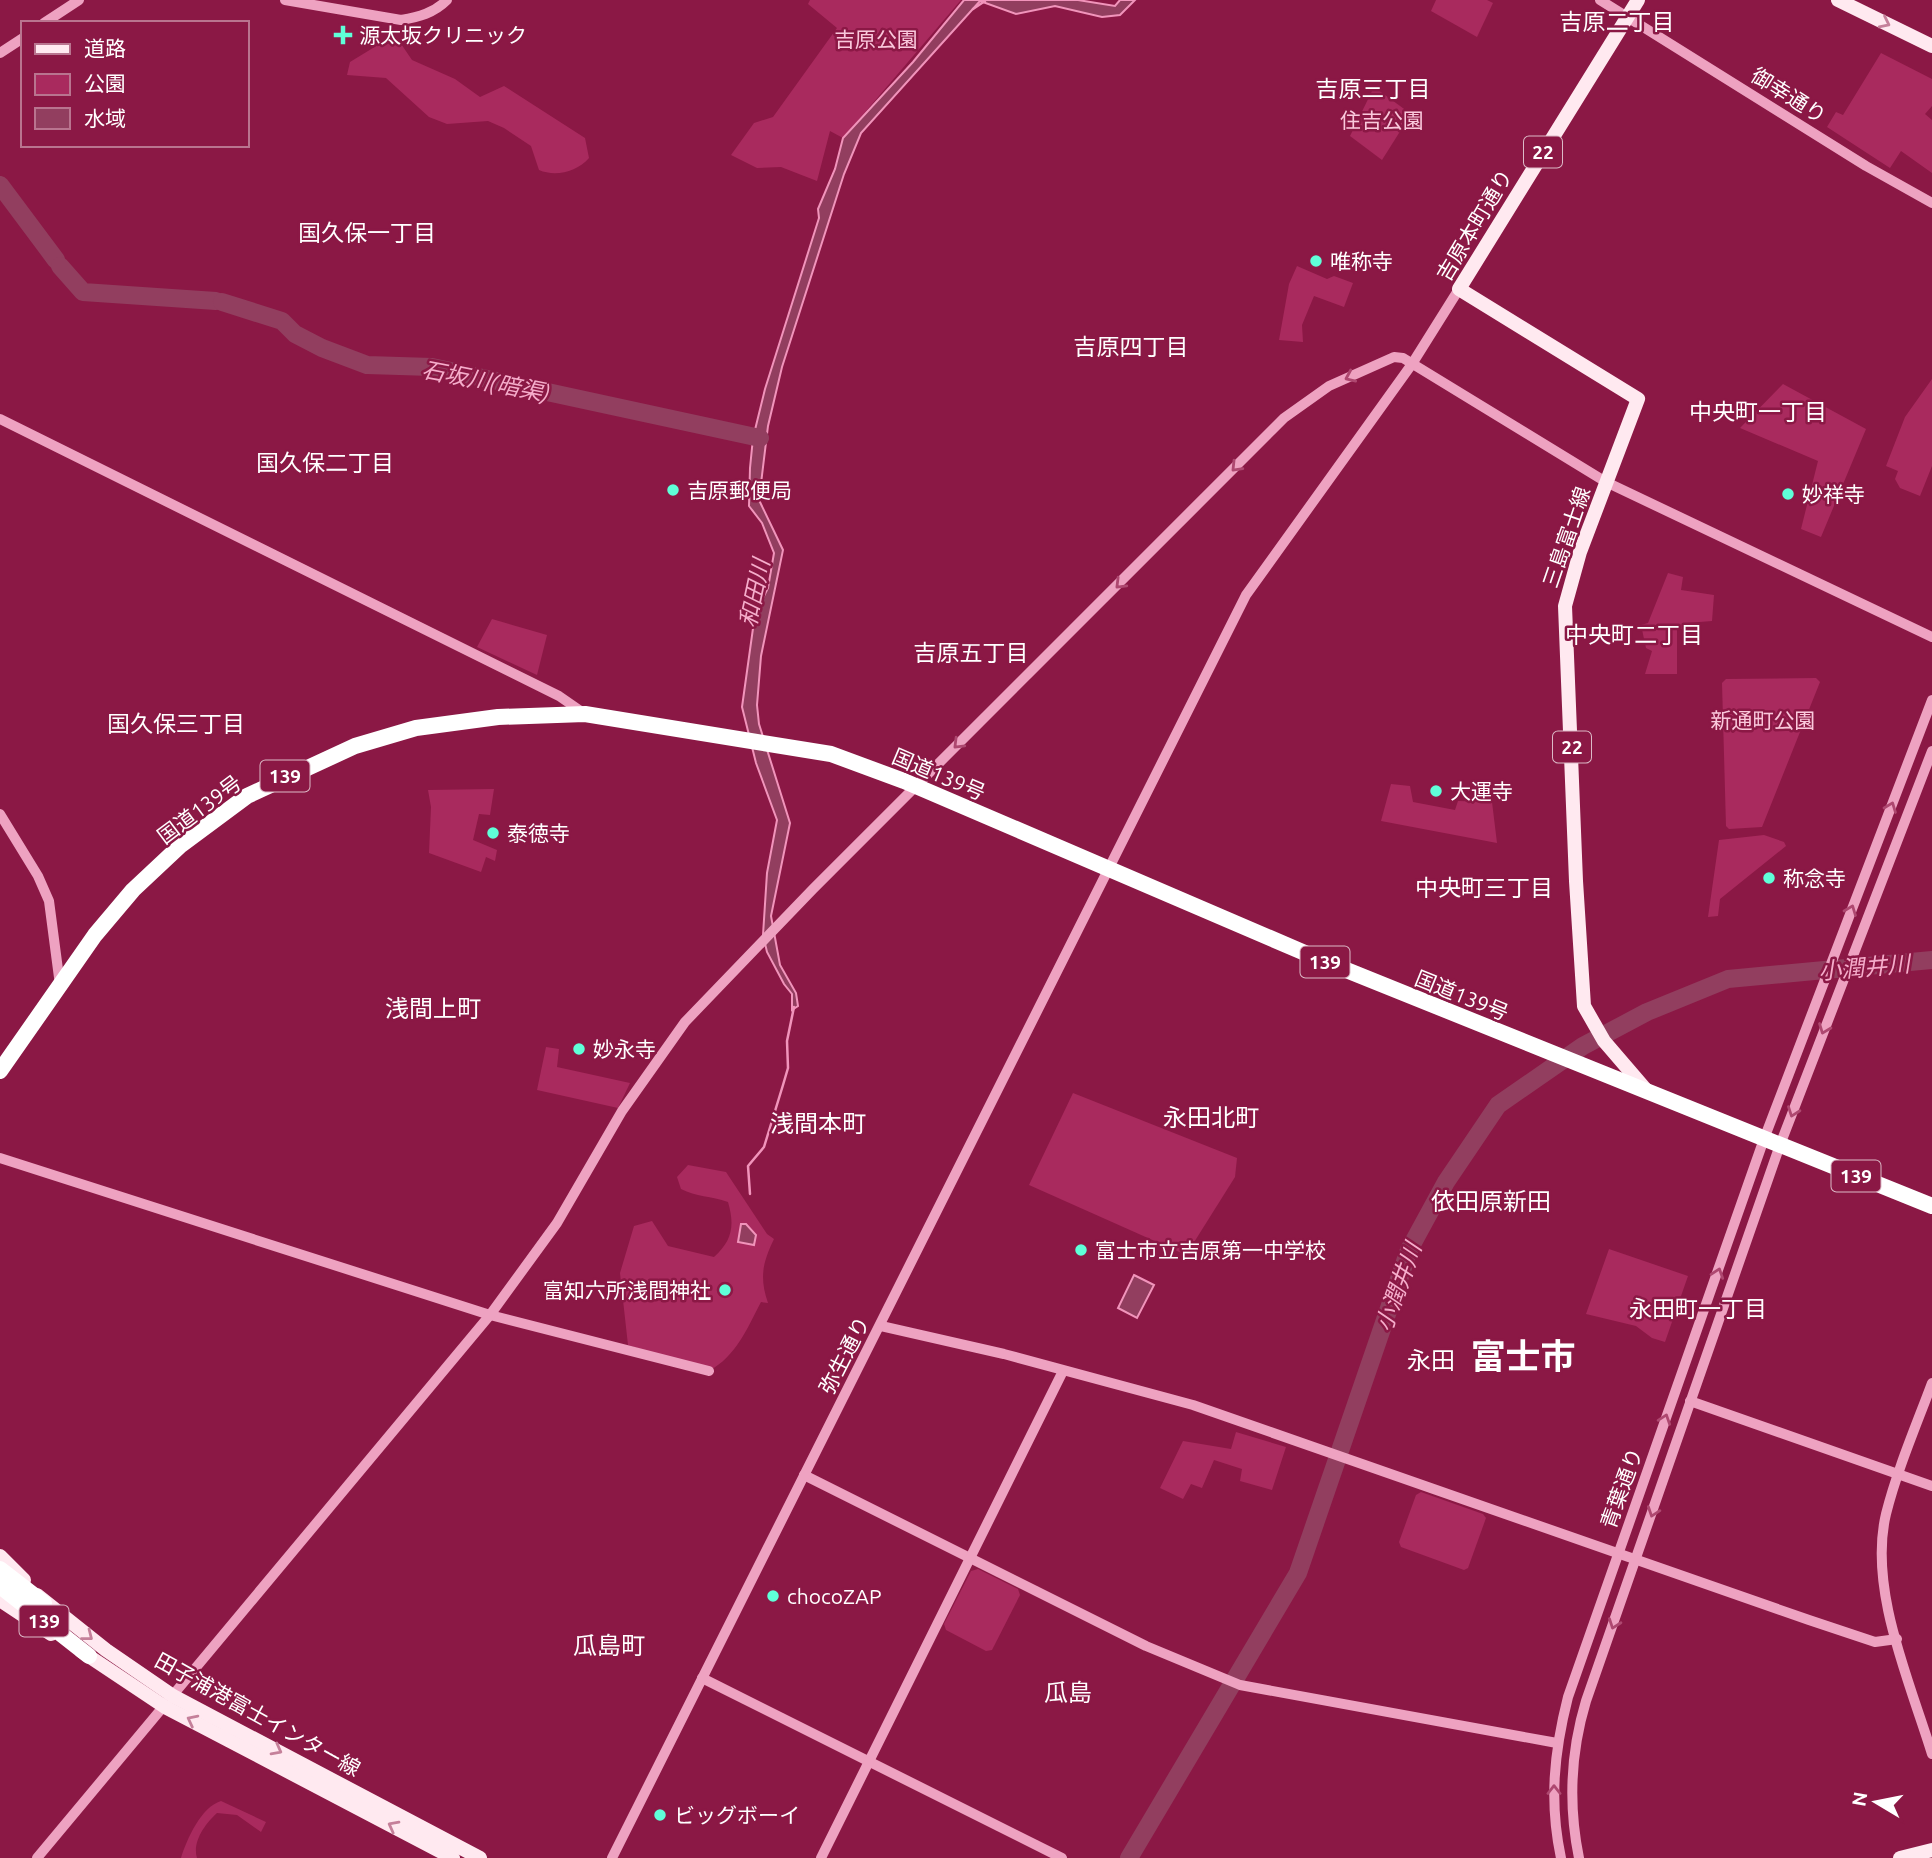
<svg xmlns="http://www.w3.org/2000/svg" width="1932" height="1858" viewBox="0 0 1932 1858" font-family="Ubuntu,'Noto Sans JP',sans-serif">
<rect width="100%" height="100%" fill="#8b1845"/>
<g fill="#a92a5e">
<polygon points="810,0 961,0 843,138 830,131 817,181 781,167 757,168 731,155 754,123 773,117 837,28 808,4"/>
<polygon points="1436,0 1487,0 1493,3 1477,37 1431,11"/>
<path d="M397,38L412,60L455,79L480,97L504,86L585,138L589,158C577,172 555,177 539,170L531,146L504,128L488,121L447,124L429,117L386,78L347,75L350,62L386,40Z"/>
<polygon points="1881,53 1932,79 1932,106 1925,114 1932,120 1932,173 1901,151 1890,168 1827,127 1836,112 1843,115"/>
<polygon points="1374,87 1411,114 1382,160 1350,136"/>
<polygon points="1297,266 1327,279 1334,276 1353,283 1344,307 1314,296 1302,325 1303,342 1279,340 1289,284"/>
<polygon points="1932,379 1932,466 1920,496 1900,488 1895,479 1898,471 1886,466 1905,417"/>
<polygon points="1783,384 1866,429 1821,537 1801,529 1818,461 1740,428"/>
<polygon points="1668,573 1683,577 1681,590 1714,595 1712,621 1687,623 1686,630 1677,628 1677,674 1645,674 1652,651 1646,648 1641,625 1648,623"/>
<polygon points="492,619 547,635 537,675 477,647"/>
<polygon points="1816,678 1820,682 1762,827 1729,829 1726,826 1722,683 1726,679"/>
<polygon points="1391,784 1410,786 1413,802 1455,810 1458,801 1492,802 1497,843 1381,821"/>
<polygon points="494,789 490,815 479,814 473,840 497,850 495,861 486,857 481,872 429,853 431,807 428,790"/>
<polygon points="1764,835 1784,842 1786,846 1720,899 1718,916 1708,917 1719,840"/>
<polygon points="546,1047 559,1049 557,1067 630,1083 618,1108 537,1090"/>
<polygon points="1073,1093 1237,1158 1235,1177 1186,1255 1029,1185"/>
<path d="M688,1165L726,1172L767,1234L774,1239C763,1262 759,1277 768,1303L761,1302C747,1329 736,1356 709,1371L628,1345L620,1273L634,1226L652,1221L668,1246L714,1257C732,1241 735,1226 728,1202C711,1196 696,1197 681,1189L677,1177Z"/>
<polygon points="1609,1249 1688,1276 1665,1342 1652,1338 1636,1326 1586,1314"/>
<polygon points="1236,1432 1286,1447 1272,1490 1240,1481 1242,1469 1214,1460 1202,1488 1191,1484 1183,1499 1160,1488 1183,1441 1231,1449"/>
<polygon points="1421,1492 1483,1514 1486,1518 1468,1568 1464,1570 1401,1547 1399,1542 1416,1495"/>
<polygon points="978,1569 1018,1589 1020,1595 992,1650 986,1651 946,1630 944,1624 971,1571"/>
<path d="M221,1801L266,1822L261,1832L237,1815L217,1813C205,1824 192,1842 197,1858H181C187,1839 201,1807 221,1801Z"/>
</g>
<g fill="#923e5f" stroke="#f194bb" stroke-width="2">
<polygon points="964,0 1078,0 1115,6 1120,0 1135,0 1120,15 1102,17 1055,6 1016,14 980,1 861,133 844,174 782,367 768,426 759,500 783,550 761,656 757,705 759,724 790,823 771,916 780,965 796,993 798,1006 792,1010 792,994 784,984 767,952 763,935 767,873 777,820 756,763 742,707 755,614 768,588 774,553 762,523 749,506 750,468 753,438 765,389 819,218 818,209 835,169 843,138 913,62"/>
<polygon points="741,1224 746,1224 756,1235 754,1245 738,1242"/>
<polygon points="1134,1275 1154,1285 1137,1318 1118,1308"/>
</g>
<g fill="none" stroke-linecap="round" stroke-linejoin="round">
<g stroke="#f194bb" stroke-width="2.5">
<polyline points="973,9 985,1"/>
<polyline points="750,1194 748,1166 764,1147 783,1085 788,1068 787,1041 794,1007"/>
</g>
<g stroke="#923e5f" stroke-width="18">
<polyline points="0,185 56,260"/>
<polyline points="60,266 83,292 216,301"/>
<polyline points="222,302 282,321 295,334 322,348 367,365 432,367 760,438"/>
<polyline points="1129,1858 1298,1573 1409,1250 1446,1182 1498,1105 1583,1046 1647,1012 1728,979 1932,960"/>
</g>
<g stroke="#eea2c1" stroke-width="10">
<path d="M285,0L401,20C419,17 434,13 447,0"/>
<polyline points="1600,0 1866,166 1932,203"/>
<polyline points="44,23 79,0"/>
<polyline points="0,53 23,38"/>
<polyline points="0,419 559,696 585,714"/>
<polyline points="0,814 38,876 49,901 60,985"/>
<polyline points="0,1158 490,1315 709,1371"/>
<polyline points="881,1326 1004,1354 1193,1405 1809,1620 1875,1642 1897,1639"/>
<path d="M1932,1383C1916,1426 1897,1470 1886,1514C1868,1589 1910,1682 1932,1754"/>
<polyline points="1690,1401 1932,1486"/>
<polyline points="804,1475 1146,1646 1240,1685 1557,1743"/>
<polyline points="702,1678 1062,1858"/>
<polyline points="37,1858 490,1315 557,1223 622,1111 685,1022 813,889 1284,418 1329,386 1394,357 1403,358 1606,482 1932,637"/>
<polyline points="612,1858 1246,595 1412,364 1459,289"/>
<polyline points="821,1858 1063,1371"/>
<path d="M1561,1858C1549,1802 1554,1752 1568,1697L1764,1139L1932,700"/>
<path d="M1579,1858C1568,1804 1570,1754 1586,1701L1780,1145L1932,751"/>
</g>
<g stroke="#ffe9f0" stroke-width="14">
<polyline points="1638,0 1459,289 1638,399 1580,552 1565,606 1576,881 1584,1006 1604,1041 1647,1091"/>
<polyline points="1838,0 1932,46"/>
<polyline points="0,1556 24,1580"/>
<polyline points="37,1595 106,1650 173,1696 480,1858"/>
<polyline points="0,1600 51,1634"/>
<polyline points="81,1651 165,1707 453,1858"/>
<polyline points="1900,1858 1932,1850"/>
</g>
<g stroke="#fff" stroke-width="16">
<polyline points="0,1071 95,935 133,890 181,845 247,796 355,746 416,728 498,717 585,714 831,754 904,781 1319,959 1932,1206"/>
<polyline points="0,1569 44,1603"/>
<polyline points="0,1586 89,1656"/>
</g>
</g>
<defs><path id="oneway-chevron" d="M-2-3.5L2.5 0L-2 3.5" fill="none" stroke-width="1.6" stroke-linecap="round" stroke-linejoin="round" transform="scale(1.75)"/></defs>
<g stroke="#c5809a">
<use href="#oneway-chevron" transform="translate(1885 23) rotate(26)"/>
<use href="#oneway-chevron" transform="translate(88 1636) rotate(38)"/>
<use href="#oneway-chevron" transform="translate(192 1720) rotate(-153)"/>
<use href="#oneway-chevron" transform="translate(277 1750) rotate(28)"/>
<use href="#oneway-chevron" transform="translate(393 1826) rotate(-152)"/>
</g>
<g stroke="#ae4870">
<use href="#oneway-chevron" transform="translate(1350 377) rotate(156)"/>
<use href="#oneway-chevron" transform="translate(1236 467) rotate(134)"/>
<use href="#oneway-chevron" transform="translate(1120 584) rotate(135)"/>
<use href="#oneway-chevron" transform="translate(958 744) rotate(135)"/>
<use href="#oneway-chevron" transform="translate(1891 807) rotate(-69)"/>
<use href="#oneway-chevron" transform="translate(1851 910) rotate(-69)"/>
<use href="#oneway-chevron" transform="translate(1824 1029) rotate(111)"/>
<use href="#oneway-chevron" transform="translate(1793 1112) rotate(110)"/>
<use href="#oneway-chevron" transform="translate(1718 1273) rotate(-71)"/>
<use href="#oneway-chevron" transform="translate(1665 1419) rotate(-71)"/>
<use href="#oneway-chevron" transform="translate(1653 1512) rotate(109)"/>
<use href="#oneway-chevron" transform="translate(1614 1624) rotate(110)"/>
<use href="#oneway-chevron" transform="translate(1554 1790) rotate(-90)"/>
</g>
<g fill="#5fffd8" stroke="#8b1845" stroke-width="2.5">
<path d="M339.5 24.5h7v7h7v7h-7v7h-7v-7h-7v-7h7z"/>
<circle cx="1316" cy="261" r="7"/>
<circle cx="673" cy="490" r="7"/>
<circle cx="1788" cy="494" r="7"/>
<circle cx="1436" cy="791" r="7"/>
<circle cx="493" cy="833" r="7"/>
<circle cx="1769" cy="878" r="7"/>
<circle cx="579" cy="1049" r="7"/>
<circle cx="1081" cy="1250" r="7"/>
<circle cx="725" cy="1290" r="7"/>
<circle cx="773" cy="1596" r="7"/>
<circle cx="660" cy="1815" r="7"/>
</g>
<g text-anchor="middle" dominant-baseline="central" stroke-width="5" stroke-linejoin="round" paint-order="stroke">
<g fill="#8b1845" stroke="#dcbac7" stroke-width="2">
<rect x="1524" y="136.5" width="38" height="31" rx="5"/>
<rect x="1553" y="731.5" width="38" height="31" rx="5"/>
<rect x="260.5" y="760.5" width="49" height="31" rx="5"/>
<rect x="1300.5" y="946.5" width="49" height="31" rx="5"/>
<rect x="1831.5" y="1160.5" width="49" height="31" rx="5"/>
<rect x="19.5" y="1605.5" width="49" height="31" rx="5"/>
</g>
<g font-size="19" font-weight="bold" fill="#fff">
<text x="1543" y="152">22</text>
<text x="1572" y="747">22</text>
<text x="285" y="776">139</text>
<text x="1325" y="962">139</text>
<text x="1856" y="1176">139</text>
<text x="44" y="1621">139</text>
</g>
<g font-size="21" fill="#fff" stroke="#8b1845" text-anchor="start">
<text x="359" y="35">源太坂クリニック</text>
<text x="1330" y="261">唯称寺</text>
<text x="687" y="490">吉原郵便局</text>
<text x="1802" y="494">妙祥寺</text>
<text x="1450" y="791">大運寺</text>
<text x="507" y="833">泰徳寺</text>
<text x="1783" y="878">称念寺</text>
<text x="593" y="1049">妙永寺</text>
<text x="1095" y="1250">富士市立吉原第一中学校</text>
<text x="711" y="1290" text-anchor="end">富知六所浅間神社</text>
<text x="787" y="1596">chocoZAP</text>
<text x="674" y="1815">ビッグボーイ</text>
</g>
<g font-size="21" fill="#fac8dc" stroke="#8b1845">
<text x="876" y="39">吉原公園</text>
<text x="1382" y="120">住吉公園</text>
<text x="1763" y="720">新通町公園</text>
</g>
<g font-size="21" fill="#fff" stroke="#8b1845">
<text transform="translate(1789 95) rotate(32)">御幸通り</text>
<text transform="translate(1474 225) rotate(-59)">吉原本町通り</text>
<text transform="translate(1566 537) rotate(-71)">三島富士線</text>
<text transform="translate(939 774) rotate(23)">国道139号</text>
<text transform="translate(199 809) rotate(-37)">国道139号</text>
<text transform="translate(1462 995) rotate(22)">国道139号</text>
<text transform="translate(844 1355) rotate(-63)">弥生通り</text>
<text transform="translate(1621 1488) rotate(-70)">青葉通り</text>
<text transform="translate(258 1714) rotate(29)">田子浦港富士インター線</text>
</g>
<g font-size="23" fill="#fff" stroke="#8b1845">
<text x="1617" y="21">吉原二丁目</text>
<text x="1373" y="88">吉原三丁目</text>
<text x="367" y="232">国久保一丁目</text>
<text x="1131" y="346">吉原四丁目</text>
<text x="1758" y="411">中央町一丁目</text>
<text x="325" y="462">国久保二丁目</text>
<text x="1634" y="634">中央町二丁目</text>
<text x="971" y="652">吉原五丁目</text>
<text x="176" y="723">国久保三丁目</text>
<text x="1484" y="887">中央町三丁目</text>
<text x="1698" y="1308">永田町一丁目</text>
</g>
<g font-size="23" font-style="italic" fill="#f5adcb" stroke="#8b1845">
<text transform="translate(486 381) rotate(11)">石坂川(暗渠)</text>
<text transform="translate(754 593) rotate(-78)">和田川</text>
<text transform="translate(1864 967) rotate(-5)">小潤井川</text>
<text transform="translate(1398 1287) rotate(-70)">小潤井川</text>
</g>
<g font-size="24" fill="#fff" stroke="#8b1845">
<text x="433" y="1008">浅間上町</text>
<text x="1211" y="1117">永田北町</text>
<text x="818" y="1123">浅間本町</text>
<text x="1491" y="1201">依田原新田</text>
<text x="1431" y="1360">永田</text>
<text x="609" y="1645">瓜島町</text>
<text x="1068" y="1692">瓜島</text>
</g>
<g font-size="35" font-weight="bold" fill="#fff" stroke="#8b1845">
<text x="1523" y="1356">富士市</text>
</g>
</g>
<rect x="21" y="21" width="228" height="126" fill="#8b1845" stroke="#b9748f" stroke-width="2"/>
<rect x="35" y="44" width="35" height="10" fill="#ffe9f0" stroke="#b9748f" stroke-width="2"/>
<text x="84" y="56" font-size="21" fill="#ffffff">道路</text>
<rect x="35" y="74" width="35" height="21" fill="#a92a5e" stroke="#b9748f" stroke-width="2"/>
<text x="84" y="91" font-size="21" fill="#ffffff">公園</text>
<rect x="35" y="108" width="35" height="21" fill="#923e5f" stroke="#b9748f" stroke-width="2"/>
<text x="84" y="126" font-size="21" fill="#ffffff">水域</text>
<g transform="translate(1876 1802) rotate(280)" stroke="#8b1845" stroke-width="5" paint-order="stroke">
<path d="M0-5L12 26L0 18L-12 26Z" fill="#ffffff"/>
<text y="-10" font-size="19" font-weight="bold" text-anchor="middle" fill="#ffffff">N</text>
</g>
</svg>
